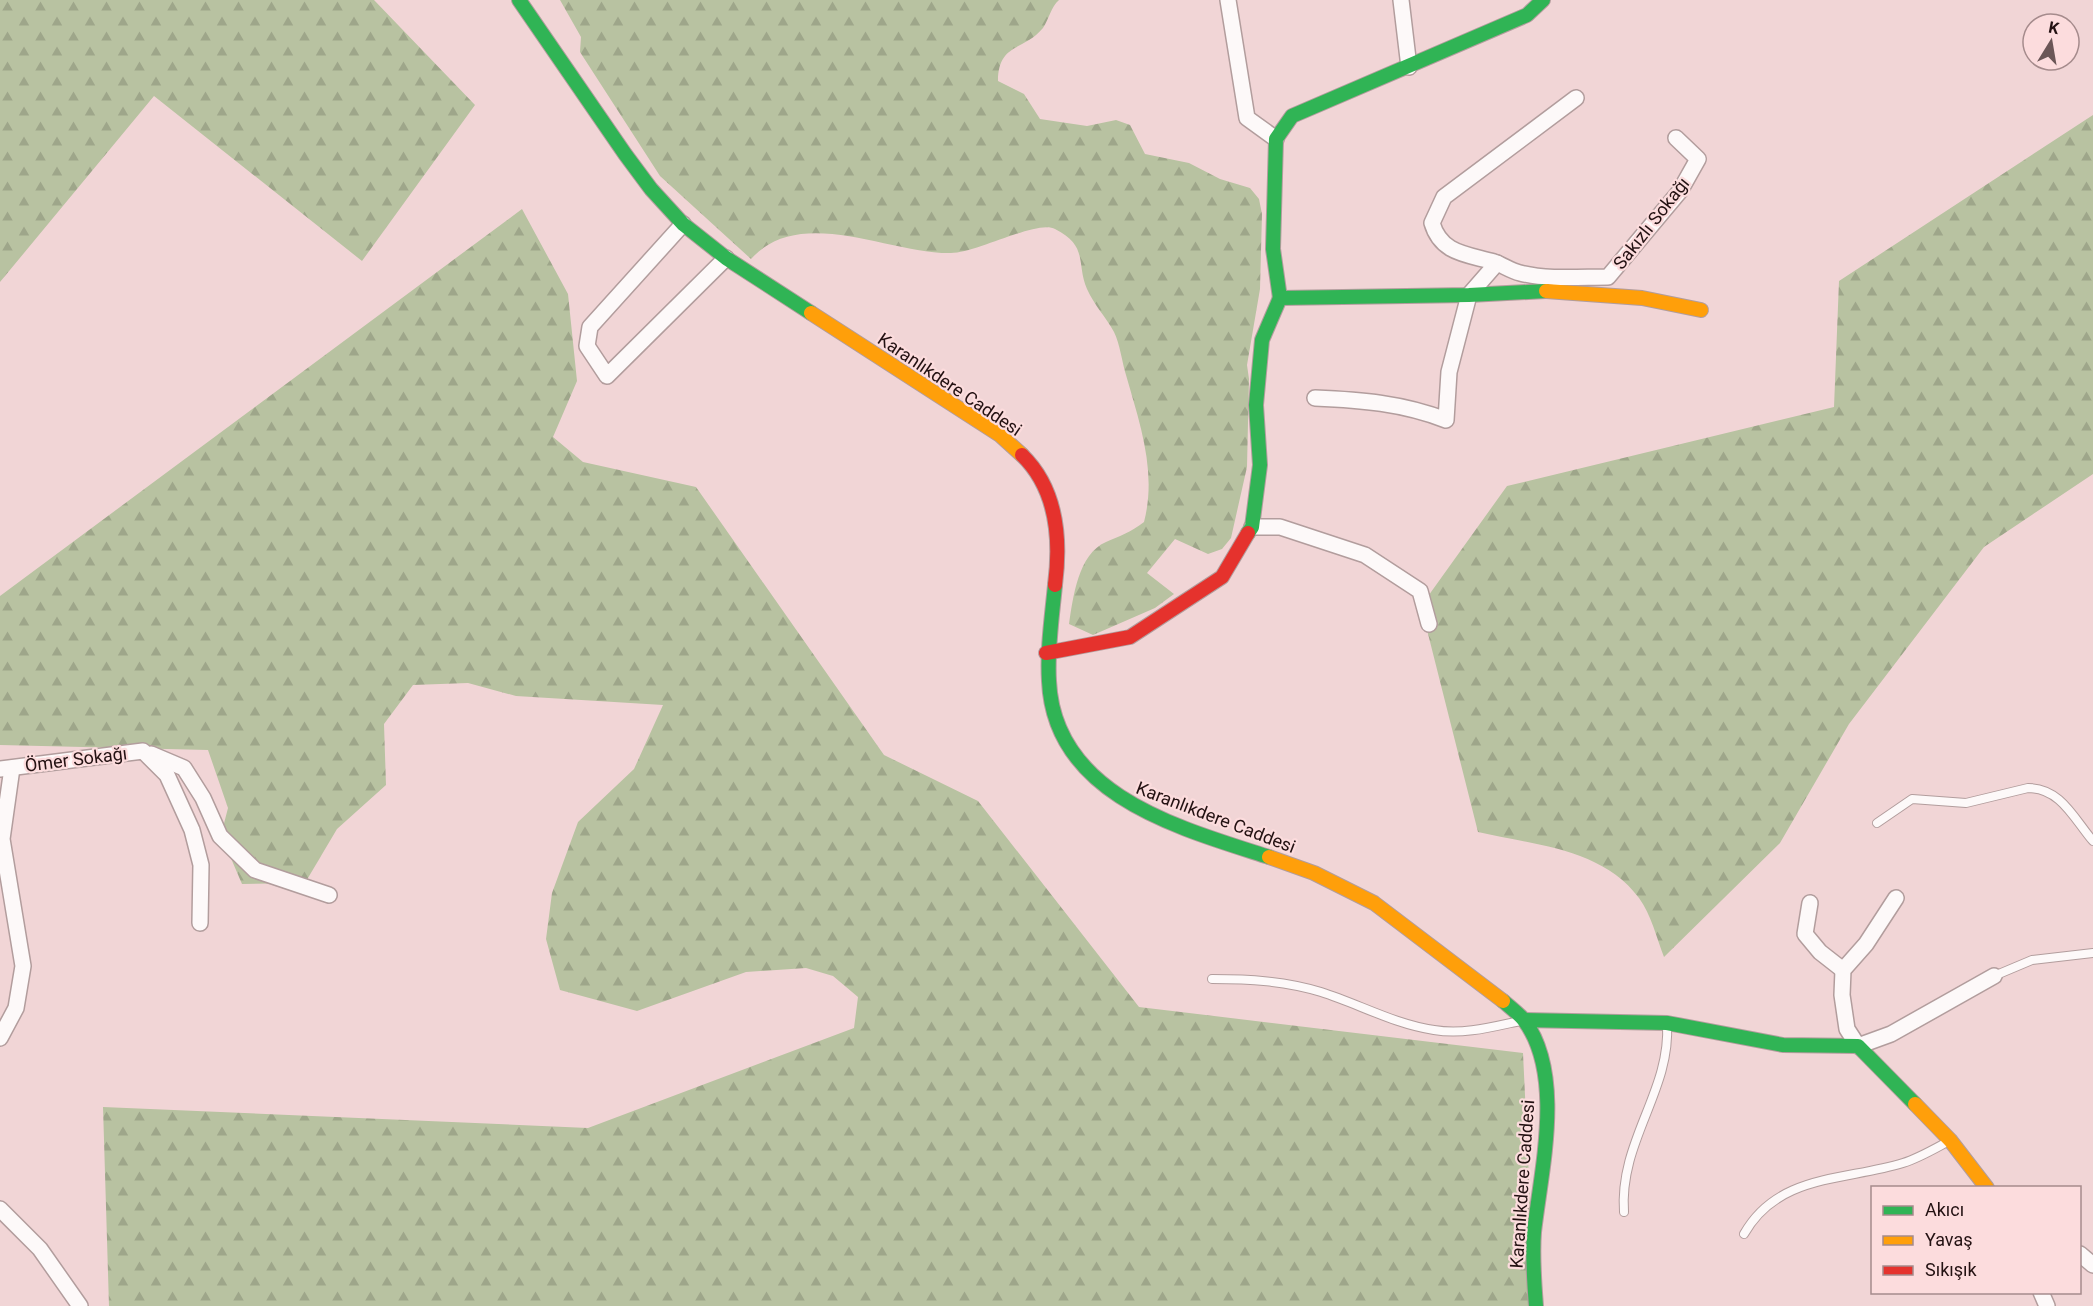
<svg xmlns="http://www.w3.org/2000/svg" width="2093" height="1306" viewBox="0 0 2093 1306" font-family="Roboto,sans-serif">
<defs>
<pattern id="forest-firs" width="22" height="20" patternUnits="userSpaceOnUse" patternTransform="scale(1.5)"><rect width="22" height="20" fill="#b8c2a1"/><path d="M5 1l3.5 6h-7zM16 11l3.5 6h-7z" fill="#9ea68a"/></pattern>
</defs>
<rect width="100%" height="100%" fill="#f1d5d6"/>
<g fill="url(#forest-firs)">
<polygon points="0,0 374,0 475,105 362,261 154,96 0,282"/>
<path d="M560,0H1059C1051,7 1049,19 1043,28C1024,51 998,43 998,81L1024,94L1040,119L1087,126L1116,120L1130,125L1145,154L1189,163L1220,179L1250,188L1259,199L1262,214L1260,289L1247,365L1249,379L1247,467L1231,538L1222,549L1208,554L1175,539L1147,573L1174,594L1155,608L1093,635L1069,624C1073,598 1078,554 1106,542C1120,536 1131,532 1144,522C1157,472 1140,424 1126,375C1122,362 1120,344 1114,332C1106,317 1094,305 1087,289C1076,264 1089,246 1055,229C1038,219 977,253 951,253C889,254 800,204 751,259L660,176L580,52L581,37Z"/>
<path d="M2093,115V474L1984,547L1849,724L1780,843L1664,957C1657,939 1651,914 1639,898C1602,848 1534,845 1478,832L1421,606L1507,486L1834,407L1839,281Z"/>
<polygon points="522,209 568,294 577,381 553,437 583,462 696,487 884,755 978,801 1139,1007 1523,1053 1535,1306 109,1306 103,1107 588,1128 854,1028 858,997 833,976 806,968 746,972 637,1011 560,990 546,939 552,893 578,822 634,769 663,705 516,696 468,683 413,685 384,724 386,785 337,829 305,883 242,884 221,835 228,808 208,750 0,745 0,596"/>
</g>
<g fill="none" stroke-linecap="round" stroke-linejoin="round">
<defs>
<g id="lane">
<path d="M1877,823L1912,799L1966,803L2028,788C2061,788 2074,819 2093,841"/>
<polyline points="1994,976 2032,960 2093,953"/>
<path d="M1212,979C1249,979 1285,981 1321,992C1359,1004 1394,1024 1434,1030C1463,1035 1492,1027 1520,1021"/>
<path d="M1624,1212C1619,1141 1671,1091 1667,1024"/>
<path d="M1744,1234C1778,1174 1844,1181 1903,1163C1919,1158 1934,1149 1949,1141"/>
</g>
<g id="street">
<polyline points="1228,0 1247,118 1276,139"/>
<polyline points="1401,0 1409,67"/>
<path d="M1576,98L1444,197L1432,223C1441,254 1467,254 1494,262C1503,265 1511,271 1520,273C1548,280 1580,277 1608,277L1680,191L1698,159L1676,138"/>
<polyline points="683,224 590,327 587,346 607,376 726,258"/>
<path d="M1315,398C1361,400 1402,403 1446,420L1449,372L1469,295L1497,263"/>
<polyline points="1252,527 1280,527 1365,555 1420,591 1429,624"/>
<polyline points="151,754 184,768 203,798 220,836 255,870 329,895"/>
<polyline points="0,769 143,751 167,775 192,830 201,865 200,923"/>
<polyline points="1896,898 1866,944 1843,970 1842,995 1847,1029 1858,1046 1891,1034 1994,976"/>
<polyline points="1810,903 1805,934 1820,952 1843,970"/>
<polyline points="0,1038 16,1008 23,966 2,839 12,768"/>
<polyline points="0,1209 40,1249 80,1306"/>
<polyline points="2080,1254 2093,1265"/>
<polyline points="2041,1292 2047,1306"/>
</g>
<g id="fast">
<polyline points="519,0 625,154 651,189 683,224 726,258 811,313"/>
<polyline points="1280,298 1273,249 1276,139 1292,116 1527,15 1543,0"/>
<polyline points="1248,533 1252,527 1260,465 1256,405 1262,340 1280,298 1469,295 1546,291"/>
<path d="M1055,585C1052,617 1047,649 1049,681C1054,795 1179,828 1269,857"/>
<path d="M1503,1001C1510,1007 1518,1013 1524,1020C1565,1075 1541,1170 1534,1232C1532,1257 1534,1281 1536,1306"/>
<polyline points="1524,1020 1667,1023 1783,1045 1858,1046 1915,1104"/>
</g>
<g id="slow">
<polyline points="1546,291 1642,298 1701,310"/>
<polyline points="811,313 1000,435 1022,455"/>
<polyline points="1269,857 1314,873 1374,903 1503,1001"/>
<polyline points="1915,1104 1950,1140 1987,1188"/>
</g>
<g id="jam">
<path d="M1022,455C1057,489 1061,539 1055,585"/>
<polyline points="1046,653 1130,637 1222,577 1248,533"/>
</g>
</defs>
<use href="#lane" stroke="#b29d9d" stroke-width="10"/>
<use href="#street" stroke="#b29d9d" stroke-width="18"/>
<use href="#fast" stroke="#b29d9d" stroke-width="16"/>
<use href="#slow" stroke="#b29d9d" stroke-width="16"/>
<use href="#jam" stroke="#b29d9d" stroke-width="16"/>
<use href="#lane" stroke="#fdf9f9" stroke-width="8"/>
<use href="#street" stroke="#fdf9f9" stroke-width="15"/>
<use href="#fast" stroke="#30b455" stroke-width="14"/>
<use href="#slow" stroke="#ff9f0a" stroke-width="14"/>
<use href="#jam" stroke="#e5322d" stroke-width="14"/>
</g>
<g text-anchor="middle" dominant-baseline="central" stroke-width="4.5" stroke-linejoin="round" paint-order="stroke">
<g font-size="18" fill="#231112" stroke="#fcdcdd">
<text transform="translate(1651 223) rotate(-52)">Sakızlı Sokağı</text>
<text transform="translate(950 384) rotate(34)">Karanlıkdere Caddesi</text>
<text transform="translate(76 759) rotate(-7)">Ömer Sokağı</text>
<text transform="translate(1216 817) rotate(21)">Karanlıkdere Caddesi</text>
<text transform="translate(1522 1184) rotate(-86)">Karanlıkdere Caddesi</text>
</g>
</g>
<rect x="1871" y="1186" width="210" height="108" fill="#fcdcdd" stroke="#a58b8c" stroke-width="1.5"/>
<rect x="1883" y="1206" width="30" height="9" fill="#30b455" stroke="#a58b8c" stroke-width="1.5"/>
<text x="1925" y="1216" font-size="18" fill="#231112">Akıcı</text>
<rect x="1883" y="1236" width="30" height="9" fill="#ff9f0a" stroke="#a58b8c" stroke-width="1.5"/>
<text x="1925" y="1246" font-size="18" fill="#231112">Yavaş</text>
<rect x="1883" y="1266" width="30" height="9" fill="#e5322d" stroke="#a58b8c" stroke-width="1.5"/>
<text x="1925" y="1276" font-size="18" fill="#231112">Sıkışık</text>
<g transform="translate(2051 42) rotate(11)"><circle r="28" fill="#fcdcdd" stroke="#a58b8c" stroke-width="1.5"/>
<path d="M0-4.5L10 22L0 15L-10 22Z" fill="#6b5657"/>
<text y="-9" font-size="16" font-weight="bold" text-anchor="middle" fill="#231112">K</text>
</g>
</svg>
